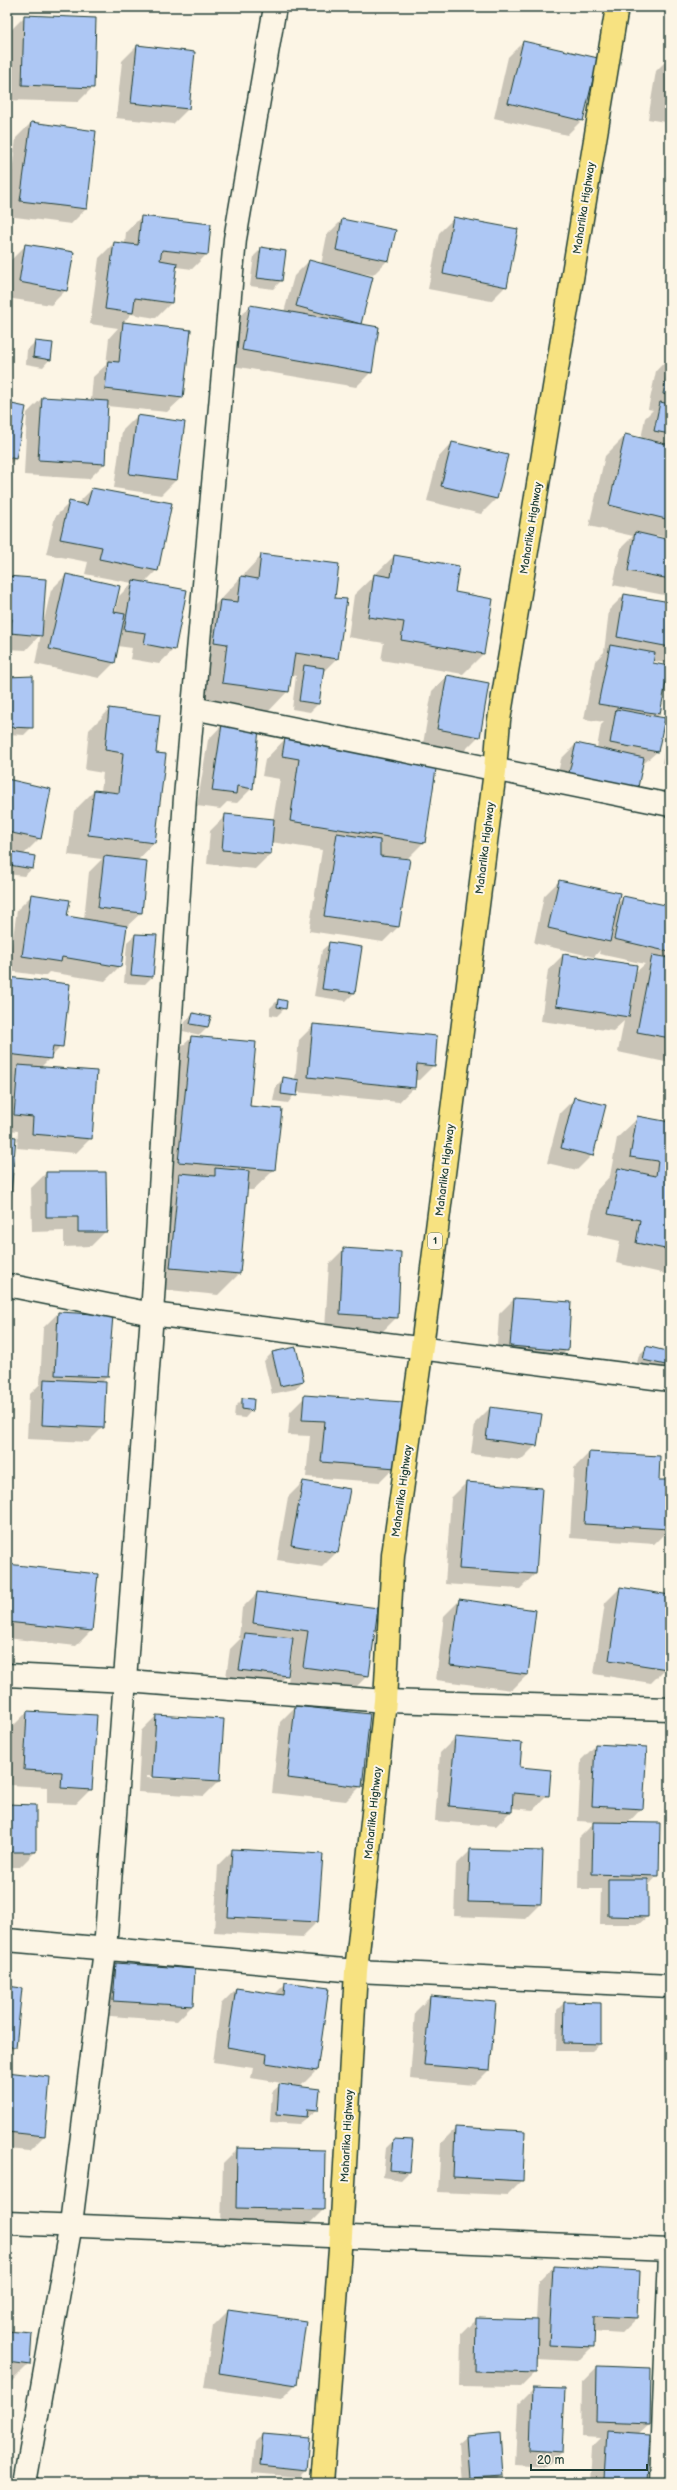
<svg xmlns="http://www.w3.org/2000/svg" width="677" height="2490" viewBox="0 0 677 2490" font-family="'Balsamiq Sans',sans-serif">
<rect width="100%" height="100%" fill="#fcf5e5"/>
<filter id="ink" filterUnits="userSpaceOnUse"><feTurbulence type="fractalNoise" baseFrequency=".025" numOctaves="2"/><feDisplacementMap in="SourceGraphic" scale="8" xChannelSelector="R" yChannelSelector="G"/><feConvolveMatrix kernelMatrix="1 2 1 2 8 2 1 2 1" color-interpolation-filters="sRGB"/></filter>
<g filter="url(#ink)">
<g fill="#0003" fill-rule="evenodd">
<polygon points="25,16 93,87 78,102 8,100 10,31"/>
<polygon points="523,42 582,120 567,135 494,118 508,57"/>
<polygon points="137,46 188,109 173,124 116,118 122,61"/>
<polygon points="670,57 670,123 648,119 656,71"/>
<polygon points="31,123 95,132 86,209 71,224 7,216 16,138"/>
<polygon points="670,140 670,166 665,165"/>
<polygon points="141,217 207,254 192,269 176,267 171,303 156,318 131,314 123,323 190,331 182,398 167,412 107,406 104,464 89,479 24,475 27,413 42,398 91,401 93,377 106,365 109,338 118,328 90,324 99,258 114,243 125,244 126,232"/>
<polygon points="454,218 506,286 491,301 428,289 439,233"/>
<polygon points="342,220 388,260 373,275 346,271 372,278 360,325 371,372 356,387 227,365 235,321 250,306 284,312 294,276 309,261 321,265 327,235"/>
<polygon points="26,245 66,290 51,305 7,298 11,260"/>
<polygon points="262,248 281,281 273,289 250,286 254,256"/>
<polygon points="35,342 50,359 43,367 26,364 27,350"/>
<path d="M670,356V589L664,595L613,585L621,548L633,536L589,526L605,456L626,435L641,439L645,418L653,410L648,409L656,371ZM655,535L663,537L662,539L654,537Z"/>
<polygon points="7,404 15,459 7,467"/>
<polygon points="137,416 176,480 161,495 114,488 122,431"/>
<polygon points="452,443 506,456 496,499 481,514 427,501 438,458"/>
<polygon points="92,489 157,570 144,583 174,649 159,664 130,659 132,648 117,646 114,663 99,678 35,664 41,634 26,650 7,649 7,577 42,629 51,590 66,575 115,614 119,596 132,583 85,574 88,562 46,554 55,517 70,502 77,504"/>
<polygon points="262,555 337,658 322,673 318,704 310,712 292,709 296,676 291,675 288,691 268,712 202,704 200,621"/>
<polygon points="394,556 454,593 483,654 463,674 381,660 384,643 348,637 354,595"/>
<polygon points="624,595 670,603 670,664 653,661 652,664 667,666 659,714 656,718 658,751 641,766 636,792 621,807 554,792 561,759 576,744 597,748 601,725 604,722 584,719 595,661 604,652 609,610"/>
<polygon points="447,676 479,736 464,751 423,744 432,691"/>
<polygon points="7,678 32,727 24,735 7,734"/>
<polygon points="110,709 155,754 154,843 137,861 141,913 126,927 120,966 105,981 49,972 45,976 8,971 17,910 32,895 66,916 84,919 89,872 102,859 68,855 74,811 94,791 101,791 103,773 85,770 89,730"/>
<polygon points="222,725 252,788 237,803 227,802 220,809 197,806 208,740"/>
<polygon points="285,739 424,842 406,860 398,927 383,942 309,931 322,850 271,842 270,854 255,869 207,864 210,831 225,816 273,820 280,779 262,776 265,760"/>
<polygon points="670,740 670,764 662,763 665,745"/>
<polygon points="7,780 40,838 23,855 32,869 24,876 7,874"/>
<polygon points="559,881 617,904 624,897 670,907 670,1063 618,1052 624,1021 613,1031 541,1021 548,970 563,955 634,974 645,964 599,954 600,950 594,957 534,943 544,896"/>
<polygon points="135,935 152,977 145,984 124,983 127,942"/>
<polygon points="330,943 361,948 354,993 346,1001 314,996 322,950"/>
<polygon points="7,978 62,1046 41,1067 91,1138 76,1153 17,1148 18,1131 7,1130 7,1077 13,1071 7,1070"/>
<polygon points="278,1000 285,1008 277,1016 270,1015 270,1008"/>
<polygon points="193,1014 208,1027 200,1035 183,1031 185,1022"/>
<polygon points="314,1025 434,1065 419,1080 415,1080 414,1087 399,1102 296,1092 288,1103 273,1101 276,1086 284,1078 295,1080 299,1040"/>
<polygon points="192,1037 249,1107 274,1170 253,1190 247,1190 239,1274 218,1295 150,1288 171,1057"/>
<polygon points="575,1098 592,1155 577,1170 547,1163 560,1113"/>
<polygon points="638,1118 670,1123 670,1270 666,1274 616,1263 620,1241 588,1234 597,1190 610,1176 617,1138"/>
<polygon points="46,1173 106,1231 91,1246 64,1247 64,1231 32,1232 31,1188"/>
<polygon points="344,1249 397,1317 382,1332 325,1329 329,1264"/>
<polygon points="514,1299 567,1350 552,1365 496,1361 499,1314"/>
<polygon points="58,1313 107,1377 101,1383 103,1427 88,1442 27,1439 29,1395 40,1384 43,1328"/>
<polygon points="647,1347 670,1353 670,1375 636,1367 639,1355"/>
<polygon points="295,1348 303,1381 295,1389 272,1394 264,1361 272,1353"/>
<polygon points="305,1397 395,1467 380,1482 306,1477 310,1436 288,1435 290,1412"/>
<polygon points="243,1399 252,1410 245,1418 234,1417 235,1407"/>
<polygon points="490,1408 536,1445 521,1460 471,1454 475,1423"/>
<polygon points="589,1453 659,1457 658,1481 670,1481 670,1506 669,1529 654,1544 570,1538 574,1468"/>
<polygon points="303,1482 337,1552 322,1567 277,1560 288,1497"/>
<polygon points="466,1483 535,1574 520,1589 445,1584 451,1498"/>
<polygon points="7,1565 91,1631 76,1646 7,1638"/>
<polygon points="620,1588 670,1596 670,1644 666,1668 651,1683 594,1674 605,1603"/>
<polygon points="257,1593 368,1675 353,1690 288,1682 293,1645 291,1645 287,1675 272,1690 225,1684 230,1649 241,1638 239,1638 242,1608"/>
<polygon points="459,1601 527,1675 512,1690 436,1680 444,1616"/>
<polygon points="295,1707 361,1786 346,1801 272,1793 280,1722"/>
<polygon points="27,1712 91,1789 76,1804 47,1803 47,1787 10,1785 12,1727"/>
<path d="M156,1716L219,1781L204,1796L138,1792L141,1731ZM147,1776L206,1779V1781L147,1778Z"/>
<polygon points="455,1738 519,1768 548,1795 533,1810 511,1808 511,1811 496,1826 435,1821 440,1753"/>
<polygon points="596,1745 642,1808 627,1824 658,1875 647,1887 647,1917 639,1924 600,1924 601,1889 578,1889 579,1838 595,1822 578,1821 581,1760"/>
<polygon points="7,1805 35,1852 20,1867 7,1867"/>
<polygon points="233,1850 322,1855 317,1922 302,1937 214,1932 218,1865"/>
<polygon points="471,1850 542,1852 540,1904 525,1919 454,1916 456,1865"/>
<polygon points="116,1964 194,1970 192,2006 177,2021 98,2015 101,1979"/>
<polygon points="286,1983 316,2071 300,2087 317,2110 299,2124 270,2122 272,2092 280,2085 294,2086 294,2085 251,2078 253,2068 213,2062 221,2004 236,1989 274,1995"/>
<polygon points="7,1987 15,2047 7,2055"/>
<polygon points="430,1997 489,2070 474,2085 410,2079 415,2012"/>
<polygon points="564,2003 600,2044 592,2051 556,2051 557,2010"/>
<polygon points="7,2073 44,2136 29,2151 7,2149"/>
<polygon points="456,2128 522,2180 507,2195 438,2192 441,2143"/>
<polygon points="394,2140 409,2172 401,2180 383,2177 386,2148"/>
<polygon points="238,2149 323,2210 308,2225 221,2223 223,2164"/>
<polygon points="553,2267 639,2272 637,2318 622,2333 593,2331 593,2346 578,2361 537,2359 536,2372 521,2387 460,2386 461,2334 476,2319 536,2321 538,2282"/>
<polygon points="228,2311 296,2384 281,2399 204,2388 213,2326"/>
<polygon points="7,2332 29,2364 8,2385 7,2385"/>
<polygon points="597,2367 649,2424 638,2434 649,2435 645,2483 590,2483 592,2447 601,2438 581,2437 582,2382"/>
<polygon points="533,2389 561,2452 546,2467 515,2465 518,2404"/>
<polygon points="263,2434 307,2469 299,2477 252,2473 255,2442"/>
<polygon points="466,2437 502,2475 494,2483 461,2483 458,2444"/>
</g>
<g fill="#adc7f4" stroke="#1f3d34">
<polygon points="24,15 96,18 94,88 22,85"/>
<polygon points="523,41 598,58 583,121 508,103"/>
<polygon points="137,45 195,52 189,109 131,103"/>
<polygon points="31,122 96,131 87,209 20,201"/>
<polygon points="141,216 211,224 208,255 162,250 160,260 177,263 172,303 135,298 133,313 105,309 114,242 138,245"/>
<polygon points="453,217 518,229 507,287 443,274"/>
<polygon points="342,219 396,230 389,261 336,250"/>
<polygon points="25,244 74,252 67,291 19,282"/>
<polygon points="261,247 286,251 282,281 257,278"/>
<polygon points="309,260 373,277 361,324 296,306"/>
<polygon points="250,305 379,327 372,373 242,350"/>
<polygon points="123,322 191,330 183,398 105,389 108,361 119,362"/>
<polygon points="35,341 53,343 51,360 33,357"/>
<polygon points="670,357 670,396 663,394"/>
<polygon points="42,397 108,401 105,464 38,460"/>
<polygon points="660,402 670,404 670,434 654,431"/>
<polygon points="7,403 26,407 16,459 7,457"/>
<polygon points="137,415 185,422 177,480 129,474"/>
<polygon points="625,434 670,445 670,520 609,505"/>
<polygon points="452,442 508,455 497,499 441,486"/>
<polygon points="92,488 172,503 158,571 99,559 102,547 60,539 69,501 87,505"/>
<polygon points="635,532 670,540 670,579 628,571"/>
<polygon points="261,554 339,564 335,598 347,599 338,659 295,653 289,692 222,683 227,644 214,642 220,600 238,602 241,576 258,579"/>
<polygon points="394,555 459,566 455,592 493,599 484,654 401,640 404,622 368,617 374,574 391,577"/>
<polygon points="66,574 120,586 114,612 125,614 115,663 49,649"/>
<polygon points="7,576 46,579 42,636 10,633 12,619 7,619"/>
<polygon points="133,580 187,590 175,650 144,644 146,633 124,630"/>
<polygon points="624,594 670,602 670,647 617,637"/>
<polygon points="610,645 655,653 653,663 669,666 660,714 598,704"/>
<polygon points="304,665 324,668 319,704 299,701"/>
<polygon points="447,675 489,683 480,737 437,729"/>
<polygon points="33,676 33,728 7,727 7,677"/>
<polygon points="109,708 160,715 156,753 166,754 155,843 88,835 94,790 119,793 123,753 105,750"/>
<polygon points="616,709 665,718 658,752 610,743"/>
<polygon points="222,724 259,729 253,789 237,786 236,794 212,791"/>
<polygon points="285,738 437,762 425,843 290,821 299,759 282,756"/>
<polygon points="576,743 644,758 637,792 568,777"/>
<polygon points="7,779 51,789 41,839 7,832"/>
<polygon points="225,814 274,819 271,854 222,850"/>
<polygon points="337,833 380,840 380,856 410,859 399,927 324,916"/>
<polygon points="12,852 35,856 33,869 9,865"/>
<polygon points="104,856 147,861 142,913 98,908"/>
<polygon points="559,880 620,893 610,942 548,928"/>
<polygon points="31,894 70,900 67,916 127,926 121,967 62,957 61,962 22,956"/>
<polygon points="623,896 670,906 670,952 614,939"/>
<polygon points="135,934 157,935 153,977 131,975"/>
<polygon points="329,942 362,947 355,993 322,989"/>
<polygon points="563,954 637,965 629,1017 556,1006"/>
<polygon points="652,955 670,958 670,1038 637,1032"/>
<polygon points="7,977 70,984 63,1047 53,1046 51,1059 7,1054"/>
<polygon points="278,999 287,1001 286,1009 277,1007"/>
<polygon points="193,1013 211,1017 208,1027 190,1024"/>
<polygon points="313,1024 437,1036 435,1066 417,1064 415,1088 308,1077"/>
<polygon points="191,1036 256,1042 250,1106 282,1109 275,1170 178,1162"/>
<polygon points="18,1065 97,1071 92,1139 32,1134 33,1117 14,1115"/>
<polygon points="283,1077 299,1080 297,1096 281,1094"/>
<polygon points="574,1097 606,1105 593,1156 561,1148"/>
<polygon points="637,1116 670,1122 670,1250 636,1243 640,1220 608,1214 618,1168 656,1176 658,1161 630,1157"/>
<polygon points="7,1136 16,1137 7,1239"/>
<polygon points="215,1168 249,1171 240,1274 170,1268 179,1173 215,1176"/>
<polygon points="46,1172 106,1172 107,1232 78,1232 78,1217 46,1217"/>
<polygon points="343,1248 401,1252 398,1318 340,1314"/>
<polygon points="514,1298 571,1302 568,1351 510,1346"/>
<polygon points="58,1312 113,1315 108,1377 55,1375"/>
<polygon points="646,1346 670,1352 670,1366 643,1360"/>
<polygon points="296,1347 304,1381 280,1386 272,1352"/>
<polygon points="44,1379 106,1382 104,1428 42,1425"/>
<polygon points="304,1395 403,1402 396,1468 321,1462 325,1421 302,1420"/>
<polygon points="242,1398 254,1399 253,1411 242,1409"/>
<polygon points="490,1407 542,1414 537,1446 486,1439"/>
<polygon points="589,1452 660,1456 659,1480 670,1480 669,1529 584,1524"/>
<polygon points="303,1481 350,1489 338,1553 291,1545"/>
<polygon points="466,1482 542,1488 536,1574 459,1569"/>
<polygon points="7,1564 98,1574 92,1631 7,1622"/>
<polygon points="620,1587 670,1595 670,1651 667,1669 609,1660"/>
<polygon points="257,1592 378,1608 369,1676 303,1667 308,1631 253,1623"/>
<polygon points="459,1599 536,1610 528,1675 450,1665"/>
<polygon points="245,1633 293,1638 288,1676 239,1670"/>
<polygon points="295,1706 370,1714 362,1787 287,1778"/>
<polygon points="27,1711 97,1715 92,1790 61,1788 62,1772 24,1770"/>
<polygon points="156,1715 224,1719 220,1781 152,1777"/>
<polygon points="455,1737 522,1743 520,1767 551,1770 549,1796 513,1793 512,1812 449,1806"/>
<polygon points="595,1744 647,1747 643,1809 592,1806"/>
<polygon points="7,1804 36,1805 36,1852 7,1852"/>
<polygon points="593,1822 660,1823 659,1876 592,1874"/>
<polygon points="232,1849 323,1854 318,1922 228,1917"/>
<polygon points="470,1849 543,1851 541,1904 468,1902"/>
<polygon points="608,1879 648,1879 648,1917 608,1916"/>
<polygon points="116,1963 195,1969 193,2006 113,2001"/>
<polygon points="285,1982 329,1988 317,2071 266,2063 267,2054 227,2047 236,1988 284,1995"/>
<polygon points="7,1986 22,1988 16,2047 7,2047"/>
<polygon points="430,1996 496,2002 490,2070 424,2065"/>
<polygon points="564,2002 601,2003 601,2044 563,2043"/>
<polygon points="7,2072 50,2077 45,2136 7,2132"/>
<polygon points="279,2084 320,2089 318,2110 308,2109 307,2117 277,2114"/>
<polygon points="455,2127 525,2131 523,2181 453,2177"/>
<polygon points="393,2139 413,2140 410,2172 390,2170"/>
<polygon points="237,2148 325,2150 324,2210 236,2208"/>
<polygon points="553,2266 640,2271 638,2318 595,2316 594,2347 549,2345"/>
<polygon points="228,2310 306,2321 297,2385 219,2373"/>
<polygon points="476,2318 538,2320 537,2373 475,2371"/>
<polygon points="7,2331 32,2333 30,2365 7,2362"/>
<polygon points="597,2366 651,2368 650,2424 596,2422"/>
<polygon points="532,2388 565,2389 562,2452 530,2450"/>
<polygon points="607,2431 650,2434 647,2482 604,2479"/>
<polygon points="263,2433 310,2437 307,2470 260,2465"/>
<polygon points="500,2433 503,2476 469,2478 466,2436"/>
</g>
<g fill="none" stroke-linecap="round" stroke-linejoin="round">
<defs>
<g id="minor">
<polyline points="193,708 670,805"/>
<polyline points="7,1285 152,1314 670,1380"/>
<polyline points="7,1675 127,1681 385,1701 670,1709"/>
<polyline points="7,1940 356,1971 670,1986"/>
<polyline points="7,2223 670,2250"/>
<polyline points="25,2483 71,2224 105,1950 152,1314 185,797 235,239 275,7"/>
<polyline points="661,2483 670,2254"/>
</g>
<polyline id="trunk" points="322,2483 341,2236 356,1971 385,1701 393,1555 422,1347 495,771 499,720 617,7"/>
</defs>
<use href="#minor" stroke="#1f3d34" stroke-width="25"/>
<use href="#trunk" stroke="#1f3d34" stroke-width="25"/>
<use href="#minor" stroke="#fcf5e5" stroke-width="22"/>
<use href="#trunk" stroke="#f7e281" stroke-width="22"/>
</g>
</g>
<g text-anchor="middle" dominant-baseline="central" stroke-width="4" stroke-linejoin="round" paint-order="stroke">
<rect fill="#fcf5e5" stroke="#617469" stroke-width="1" x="428" y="1233" width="14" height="16" rx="3"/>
<g font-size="10" font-weight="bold" fill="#1f3d34">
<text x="435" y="1241">1</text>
</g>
<g font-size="11" fill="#1f3d34" stroke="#fcf5e5">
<text transform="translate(584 208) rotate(-81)">Maharlika Highway</text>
<text transform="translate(531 528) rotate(-81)">Maharlika Highway</text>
<text transform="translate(485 848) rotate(-83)">Maharlika Highway</text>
<text transform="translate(445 1170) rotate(-83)">Maharlika Highway</text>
<text transform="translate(402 1491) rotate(-82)">Maharlika Highway</text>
<text transform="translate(373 1813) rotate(-84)">Maharlika Highway</text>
<text transform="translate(347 2136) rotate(-87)">Maharlika Highway</text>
</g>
</g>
<rect width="677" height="2490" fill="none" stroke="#fcf5e5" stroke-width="24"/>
<rect x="12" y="12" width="653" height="2466" fill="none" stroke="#1f3d34" stroke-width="1.5" filter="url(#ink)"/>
<path d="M531 2464v6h116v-6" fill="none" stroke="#1f3d34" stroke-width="2"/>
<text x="537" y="2464" font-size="12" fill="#1f3d34" stroke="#fcf5e5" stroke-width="3" paint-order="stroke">20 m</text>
</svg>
